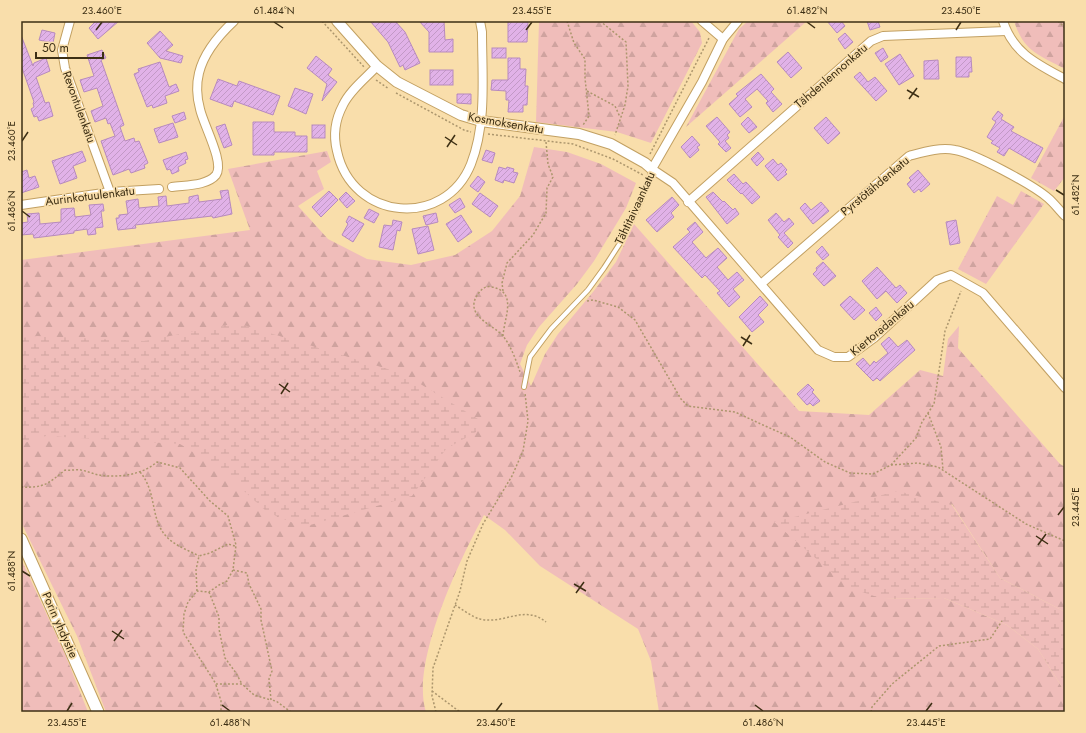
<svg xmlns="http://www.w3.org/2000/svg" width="1086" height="733" viewBox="0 0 1086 733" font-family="Jost,sans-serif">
<defs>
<pattern id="forest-firs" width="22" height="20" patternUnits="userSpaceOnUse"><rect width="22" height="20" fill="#f0bdba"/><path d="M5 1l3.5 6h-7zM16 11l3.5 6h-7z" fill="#cfa39f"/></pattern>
<pattern id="wetland-marsh" width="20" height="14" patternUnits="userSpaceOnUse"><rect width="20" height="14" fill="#f0bdba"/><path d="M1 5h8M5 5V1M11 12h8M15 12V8" fill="none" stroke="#cfa39f"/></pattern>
<pattern id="building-hatch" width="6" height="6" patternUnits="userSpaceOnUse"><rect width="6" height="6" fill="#e1b2e8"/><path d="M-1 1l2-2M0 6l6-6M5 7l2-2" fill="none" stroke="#c299c6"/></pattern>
</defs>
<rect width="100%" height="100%" fill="#f9deab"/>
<g fill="url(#forest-firs)">
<polygon points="539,21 691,21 700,32 702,43 651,143 617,132 536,122"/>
<polygon points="748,21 807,21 686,127 739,29"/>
<path d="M1014,21H1065V69C1038,54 1024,52 1014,21Z"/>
<polygon points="1065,115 1065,177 1054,191 1031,178"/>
<path d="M534,147L567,152L601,164L636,183L626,208L594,261L577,284L539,327L527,345L520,364L531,386L545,354L558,334L593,292L616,262L634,224L799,411L869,415L920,370L943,376L948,339L959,326L958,348L1060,464L1065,467V612L1000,578L952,504L883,599L944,598L1007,625L1038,649L1065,692V712H659L651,661L638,629L540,566L505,530L484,515C460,559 410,663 426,712H106L77,636L21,522V260L250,230L228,169L327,151L331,162L317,171L324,189L298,206L328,239L367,259L411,265L455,255L492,231L520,196Z"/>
<polygon points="1021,191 1044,204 986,284 958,269 997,196 1013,205"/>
<polygon points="21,559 65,654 88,712 21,712"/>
</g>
<g fill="url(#wetland-marsh)">
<polygon points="237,323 404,374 478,419 476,432 446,449 412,496 303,527 267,512 218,467 180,444 46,436 21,444 21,338 37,336 144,341"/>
<polygon points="898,491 952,505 1000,578 1065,612 1065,692 1038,649 1007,625 944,598 883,599 850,588 774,522"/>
</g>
<g fill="url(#building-hatch)" stroke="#b78abe">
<polygon points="96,21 119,21 98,39 89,28"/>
<polygon points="370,21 395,21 405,32 420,63 405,70 403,65 400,67 388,42"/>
<polygon points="419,21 444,21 445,40 453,39 453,52 429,52 429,32"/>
<polygon points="508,21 528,22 527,42 508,42"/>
<polygon points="827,21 841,21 845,26 837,33"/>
<polygon points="867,21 878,21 880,27 870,30"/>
<polygon points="42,30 55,33 53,43 39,40"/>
<polygon points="160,31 173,45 166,51 183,56 181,63 160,58 147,43"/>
<polygon points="845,33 853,42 845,49 838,39"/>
<polygon points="21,35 33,66 34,63 46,58 50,71 36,77 45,103 49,102 53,116 39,121 37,116 34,117 31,109 34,107 33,103 34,102 21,65"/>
<rect x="492" y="48" width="14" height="10"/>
<polygon points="883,48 888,57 881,62 875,53"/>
<polygon points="102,50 106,58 101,60 124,125 120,127 125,141 134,138 135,142 139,141 148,163 144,165 145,168 131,173 129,169 113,175 101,141 115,136 110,123 108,124 106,118 95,122 91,111 103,106 97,88 84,92 80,80 94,76 87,55"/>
<polygon points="788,52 802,68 791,78 777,62"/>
<polygon points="900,54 914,76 899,85 885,64"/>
<polygon points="316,56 332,69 328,75 337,82 322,101 327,84 307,68"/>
<polygon points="956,57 971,57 972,72 969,72 969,77 956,77"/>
<polygon points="508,58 520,58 520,69 526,69 525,86 528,86 527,105 523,105 523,112 508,112 509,100 506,100 506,91 491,90 492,80 508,80"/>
<polygon points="938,60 939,79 924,79 924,61"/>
<polygon points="160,62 169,87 176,84 179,91 165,96 167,103 153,108 152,105 147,107 134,74 139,72 138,69"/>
<rect x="430" y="70" width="23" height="15"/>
<polygon points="860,72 868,82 875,77 887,91 876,101 854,77"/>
<polygon points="761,74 774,89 771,92 782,104 773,112 766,103 768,101 757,89 745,99 752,107 740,117 729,104 738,96 736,94"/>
<polygon points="218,79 237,86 239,81 280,96 273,115 234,101 232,107 210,99"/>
<polygon points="295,88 313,94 306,114 288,106"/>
<polygon points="457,94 471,94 471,104 457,103"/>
<polygon points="998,111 1003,115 1001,119 1014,127 1011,131 1043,148 1035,163 1009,148 1004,156 997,152 1000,148 991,143 993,141 987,137 996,122 992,119"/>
<polygon points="184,112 186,119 175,123 172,116"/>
<polygon points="717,117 730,132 727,135 729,138 725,141 731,148 726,152 718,144 720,142 706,126"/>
<polygon points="748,117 757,127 749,133 741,124"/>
<polygon points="826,117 840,133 828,144 814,128"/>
<polygon points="253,122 274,122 274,132 295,132 295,136 307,136 307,152 274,152 274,155 253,155"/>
<polygon points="173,123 178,137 159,143 154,129"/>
<polygon points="225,124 232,145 224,148 216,127"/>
<rect x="312" y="125" width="13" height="13"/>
<polygon points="692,136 700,145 697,147 699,150 690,158 681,147"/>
<polygon points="486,150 495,153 492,163 482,160"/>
<polygon points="82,151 86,161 73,166 77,178 60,184 52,161"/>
<polygon points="186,152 188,159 185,160 186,163 178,167 179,171 172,174 170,169 167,170 163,160"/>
<polygon points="758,152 764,159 757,166 751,159"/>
<polygon points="773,159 778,165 781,163 787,170 785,172 787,174 778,181 765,166"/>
<polygon points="499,167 506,169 507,167 514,169 513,172 518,173 514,183 504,180 503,183 495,180"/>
<polygon points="27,170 29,178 35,176 39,187 21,193 21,172"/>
<polygon points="918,170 930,184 921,192 919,189 914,193 907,184 911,180 909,178"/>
<polygon points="734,174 743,184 746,182 760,197 752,204 742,193 741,194 727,180"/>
<polygon points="478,176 485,182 478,192 470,186"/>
<polygon points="228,190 232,214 213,218 212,216 135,225 136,228 118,230 116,218 119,218 119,215 128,214 126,201 138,199 139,208 159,206 158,197 166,196 167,206 189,203 189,197 198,195 199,202 222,199 220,191"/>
<polygon points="329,191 338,200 321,217 312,207"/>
<polygon points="346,192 355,201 347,208 339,199"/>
<polygon points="713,192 723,202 724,201 733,210 735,208 739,214 727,224 706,197"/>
<polygon points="480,193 498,206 490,217 472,204"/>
<polygon points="672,197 679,205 671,213 674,217 657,232 646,220"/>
<polygon points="460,198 465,207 455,213 449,205"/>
<polygon points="821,202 829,211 813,224 800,208 805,203 811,210"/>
<polygon points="103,204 104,211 101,211 103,227 95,228 96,234 88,235 87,229 74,231 74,233 34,238 33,234 21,235 21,223 28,222 27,214 39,213 40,224 61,222 61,209 74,208 75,217 91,215 89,205"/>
<polygon points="369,209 379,214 374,223 364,218"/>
<polygon points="436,213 438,222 426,225 423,216"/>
<polygon points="776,213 784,222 789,218 794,224 784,233 793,243 788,248 778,237 780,235 768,220"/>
<polygon points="461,215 472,232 458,242 446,224"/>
<polygon points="349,216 364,224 353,242 342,235 348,224 346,222"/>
<polygon points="393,220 402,222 400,231 397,230 393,250 379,247 384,225 392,226"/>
<polygon points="956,220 960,243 950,245 946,222"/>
<polygon points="695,222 703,232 692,242 706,258 718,248 727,258 717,267 728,280 737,272 744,280 733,289 740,297 729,307 717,293 720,291 705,275 702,278 673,247 690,232 687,229"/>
<polygon points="428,226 434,250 418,254 412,229"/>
<polygon points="822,246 829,255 823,260 816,252"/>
<polygon points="823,262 836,276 824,286 813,274 817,270 816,268"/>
<polygon points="877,267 896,288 900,285 907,293 897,303 886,291 877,299 862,281"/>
<polygon points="760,296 768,305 758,315 764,322 752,332 739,317"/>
<polygon points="850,296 865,310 854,320 840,305"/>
<polygon points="876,307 882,315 876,321 869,313"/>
<polygon points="889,337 898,347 907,340 915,350 880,381 877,378 873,381 856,364 863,358 870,366 874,361 876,363 888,353 881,344"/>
<polygon points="808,384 814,390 812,392 820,401 813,406 810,403 807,405 797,394"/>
</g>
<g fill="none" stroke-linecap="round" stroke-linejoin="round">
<defs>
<polyline id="service" points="524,387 530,357 551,329 588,290 604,268 624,237 642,199 652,169"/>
<g id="minor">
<polyline points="70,21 62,50 65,68 110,192"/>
<polyline points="702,21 723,39"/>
<polyline points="738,21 723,39 702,82 652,169 673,183 818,350 834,357 848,357 874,338 937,280 951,275 983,293 1065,388"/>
<path d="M1003,21C1013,53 1037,64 1065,79"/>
<path d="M377,66C366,78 350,90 343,105C335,120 333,135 337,151C352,221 445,229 471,164C487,123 482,75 482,32L480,21"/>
<path d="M172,187C185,185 207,186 216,175C225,163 203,124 200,109C197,98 196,85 199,73C204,52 219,35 234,21"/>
<polyline points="688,202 871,41 883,36 1006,31"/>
<polyline points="21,205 110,192 159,189"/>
<path d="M761,284L909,156C924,152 940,147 955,150C974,153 1033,185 1048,198C1054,203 1059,210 1065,216"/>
</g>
<polyline id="tertiary" points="337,21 377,66 397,82 461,115 481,121 579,134 611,144 645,163 652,169"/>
<polyline id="secondary" points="21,539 98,712"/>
</defs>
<use href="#service" stroke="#c2a062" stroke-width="6"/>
<use href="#minor" stroke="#c2a062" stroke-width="10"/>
<use href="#tertiary" stroke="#c2a062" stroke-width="12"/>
<use href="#secondary" stroke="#c2a062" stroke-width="13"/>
<g stroke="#ac966d" stroke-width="1.5" stroke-dasharray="2 2" stroke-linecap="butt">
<polyline points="322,21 364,67"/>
<polyline points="567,21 574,43 585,59 585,78 589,116 583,125"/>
<polyline points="600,21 626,42 628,86 625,105 615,135"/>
<polyline points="1058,21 1065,28"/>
<polyline points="376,80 389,89"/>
<polyline points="587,91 615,106 620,117"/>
<polyline points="396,93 464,130 471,132"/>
<polyline points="488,134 573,144 613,159 643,175"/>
<polyline points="650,154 709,38"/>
<polyline points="503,291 502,283 507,263 533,235 546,213 547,188 553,177 548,164 546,142"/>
<polyline points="587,301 593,300 618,307 635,320 681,399 688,406 735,412 763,425 790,437 825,462 850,473 873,474 891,465 916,438 922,422 934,404 945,331 961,291"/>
<path d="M503,336C504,318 518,292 492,287C484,285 480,291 476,297C466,317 494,325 503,336C511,346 516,360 520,372"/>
<polyline points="928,413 941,447 943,470"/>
<polyline points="891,465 918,463 938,467 1026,524 1065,541"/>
<path d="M140,472C157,492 150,517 165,535C173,545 188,550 199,556"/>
<path d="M21,487C44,488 48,484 65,470C71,471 76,469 81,470C87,471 93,474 99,475C118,478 142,475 157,462L180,468L210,501L228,516L236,545L233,570L227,581L219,585L209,592L197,591L188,602L184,614L183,632L216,684H242L254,695L271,700"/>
<polyline points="233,570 247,573 249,584 261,609 261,620 272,671 269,679 271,700 276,701 291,712"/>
<polyline points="197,591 196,570 199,556 210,553 228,544 235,546"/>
<polyline points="209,592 219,617 219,629 225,658 236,673 242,684"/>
<path d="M455,605C462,609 472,617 480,619C504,625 524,604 546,622"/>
<polyline points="216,685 221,701 221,712"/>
<polyline points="432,691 460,712"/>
<polyline points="436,712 432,696 433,668 460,591 467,561 483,524 512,476 523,451 528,421 525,393"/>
<polyline points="871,712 872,707 892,684 939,646 990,639 1002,621"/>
</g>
<use href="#service" stroke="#fff" stroke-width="4"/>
<use href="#minor" stroke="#fff" stroke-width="8"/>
<use href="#tertiary" stroke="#fff" stroke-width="10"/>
<use href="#secondary" stroke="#fff" stroke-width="11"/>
</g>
<path fill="none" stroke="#3d2f14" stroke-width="1.5" d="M274,22L283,28M807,22L815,28M96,30L102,22M526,30L532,22M956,30L961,22M907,90L919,97M909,99L917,88M445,137L457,145M22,141L28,132M447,147L455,135M1056,190L1064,195M22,211L30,217M741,337L752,344M743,346L750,335M279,384L290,392M281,394L288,383M1058,515L1064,507M1036,536L1048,544M1038,545L1046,534M22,571L30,576M574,584L586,591M576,593L584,582M112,631L124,639M114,641L122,630M222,705L230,711M755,705L763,711M67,711L72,703M496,711L502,703M926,711L932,703"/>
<g text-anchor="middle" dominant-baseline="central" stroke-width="3.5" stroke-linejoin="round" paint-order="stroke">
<g font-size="12" fill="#3d2f14" stroke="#f9deab">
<text transform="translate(831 76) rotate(-41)">Tähdenlennonkatu</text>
<text transform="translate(79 107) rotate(70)">Revontulenkatu</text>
<text transform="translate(506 123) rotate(10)">Kosmoksenkatu</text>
<text transform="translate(875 186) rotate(-40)">Pyrstötähdenkatu</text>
<text transform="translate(90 196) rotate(-7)">Aurinkotuulenkatu</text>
<text transform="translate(635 208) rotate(-65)">Tähtitaivaankatu</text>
<text transform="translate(882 328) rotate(-40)">Kiertoradankatu</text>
<text transform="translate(60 625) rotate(66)">Porin yhdystie</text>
</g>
</g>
<rect width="1086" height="733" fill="none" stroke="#f9deab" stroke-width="44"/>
<path d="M36 52v6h67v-6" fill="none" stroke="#3d2f14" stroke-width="2"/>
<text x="42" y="52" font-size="12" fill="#3d2f14" stroke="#f9deab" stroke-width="3" paint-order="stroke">50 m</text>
<rect x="22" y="22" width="1042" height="689" fill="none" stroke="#3d2f14" stroke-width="1.5"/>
<g font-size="10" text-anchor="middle" fill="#3d2f14">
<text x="102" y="14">23.460°E</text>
<text x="274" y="14">61.484°N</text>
<text x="532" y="14">23.455°E</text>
<text x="807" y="14">61.482°N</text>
<text x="961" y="14">23.450°E</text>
<text transform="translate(11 141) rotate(-90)" y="4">23.460°E</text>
<text transform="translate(1075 195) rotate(-90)" y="4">61.482°N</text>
<text transform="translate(11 211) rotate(-90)" y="4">61.486°N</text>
<text transform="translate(1075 507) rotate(-90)" y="4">23.445°E</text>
<text transform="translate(11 571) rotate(-90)" y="4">61.488°N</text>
<text x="67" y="726">23.455°E</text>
<text x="230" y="726">61.488°N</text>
<text x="496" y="726">23.450°E</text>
<text x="763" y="726">61.486°N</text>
<text x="926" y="726">23.445°E</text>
</g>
</svg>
